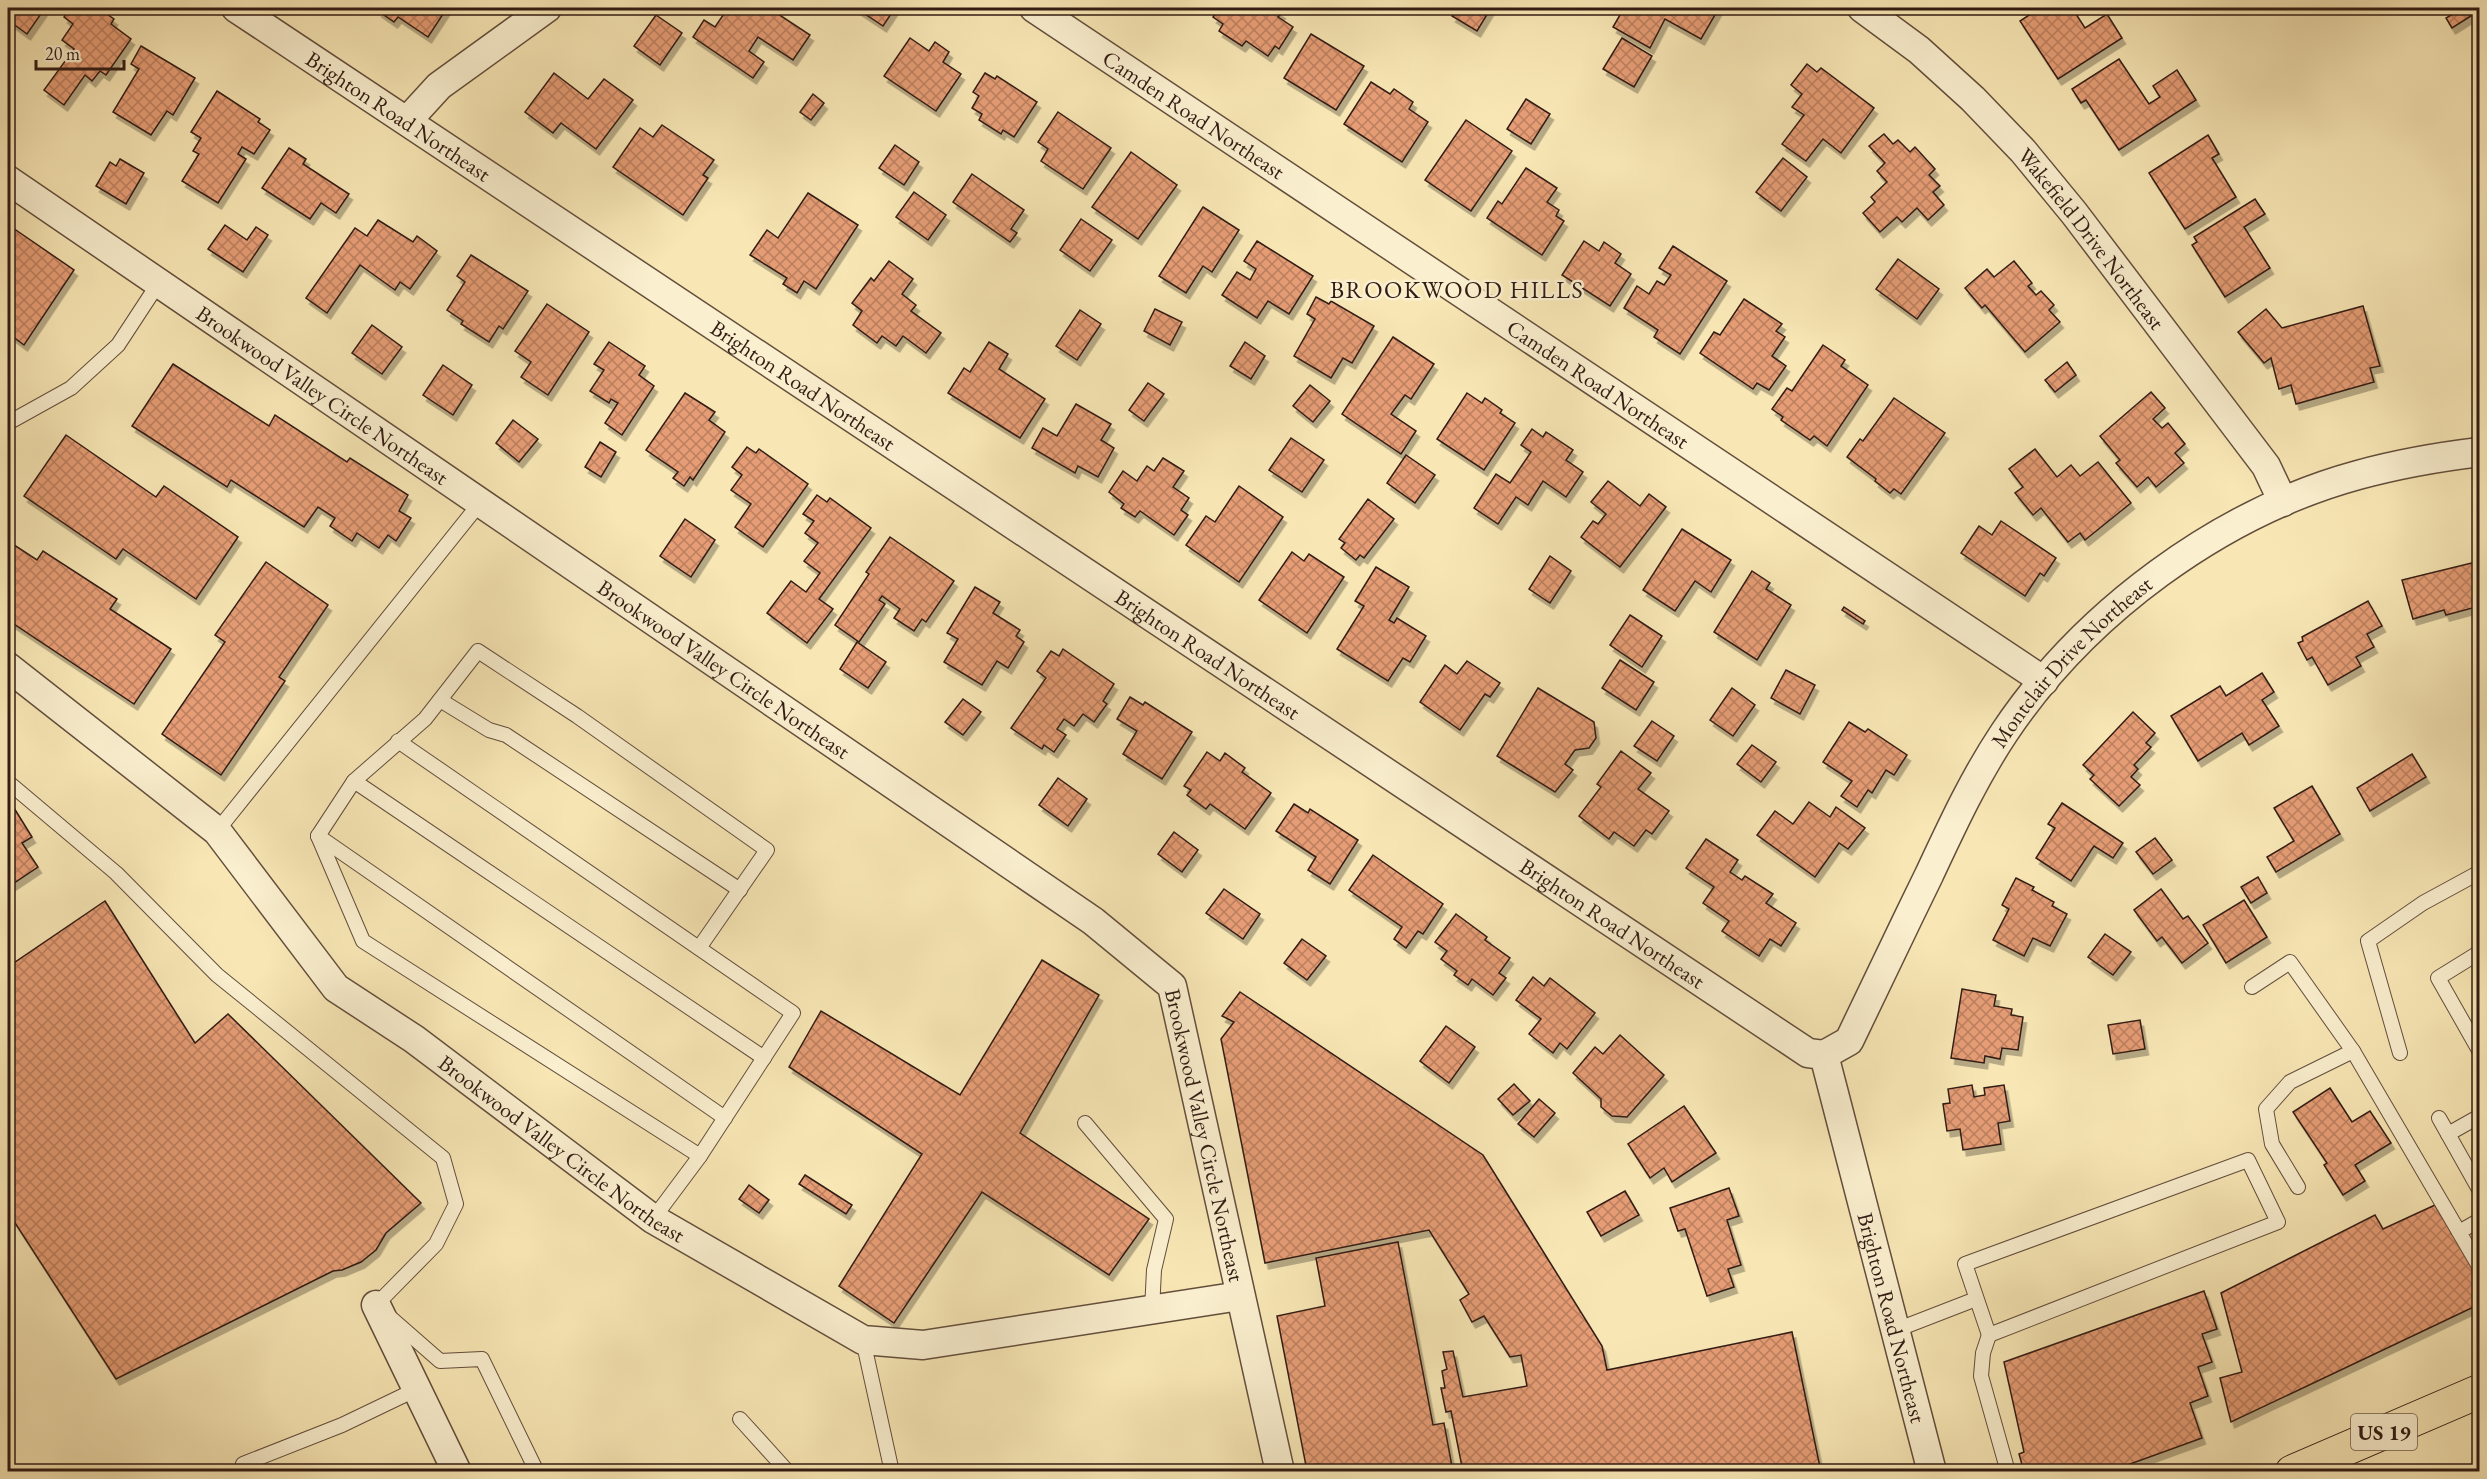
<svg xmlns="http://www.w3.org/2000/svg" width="2487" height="1479" viewBox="0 0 2487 1479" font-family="'EB Garamond',serif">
<defs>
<pattern id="building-cross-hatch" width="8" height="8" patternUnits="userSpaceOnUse" patternTransform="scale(1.5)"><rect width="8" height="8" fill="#e69d75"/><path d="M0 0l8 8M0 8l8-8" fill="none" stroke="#bb7f5f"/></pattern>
<filter id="shadow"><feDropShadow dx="3.5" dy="6" stdDeviation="0" flood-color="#0004"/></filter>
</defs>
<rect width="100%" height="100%" fill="#f8e7b5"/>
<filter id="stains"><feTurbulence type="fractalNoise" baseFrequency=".00333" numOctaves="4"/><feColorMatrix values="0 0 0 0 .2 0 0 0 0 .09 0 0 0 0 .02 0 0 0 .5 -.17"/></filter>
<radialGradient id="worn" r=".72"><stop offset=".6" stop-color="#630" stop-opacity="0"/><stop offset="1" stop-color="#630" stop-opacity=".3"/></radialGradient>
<g fill="url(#building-cross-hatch)" stroke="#311b13" stroke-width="1.5" filter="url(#shadow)">
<polygon points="8,8 45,8 27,34 8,20"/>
<polygon points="70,8 98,8 114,19 111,24 131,39 106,75 100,71 92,81 85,75 64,105 44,90 74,49 62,40 73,24 64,17"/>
<polygon points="381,8 447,8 428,37 398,17 394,22 378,11"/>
<polygon points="728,8 769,8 810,35 793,60 758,37 749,51 764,62 753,78 693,37 704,20 715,27"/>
<polygon points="856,8 895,8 883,26"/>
<polygon points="1220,8 1274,8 1282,13 1278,17 1293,27 1279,49 1275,46 1268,56 1246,41 1242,46 1219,31 1223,24 1213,17"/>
<polygon points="1458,8 1491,8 1477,31 1452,16"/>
<polygon points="1624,8 1719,8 1701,39 1665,19 1650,48 1613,27"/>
<polygon points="2040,8 2072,8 2085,28 2107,14 2122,38 2058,79 2020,21"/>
<polygon points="2463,8 2466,8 2471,16 2452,28 2446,18"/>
<polygon points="656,15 682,33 660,65 634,46"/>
<polygon points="1311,34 1364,66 1336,110 1284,78"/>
<polygon points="910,38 929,51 935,42 949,52 943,62 961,74 936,111 884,76"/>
<polygon points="1622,38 1652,56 1634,87 1603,69"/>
<polygon points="141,46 195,78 173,115 167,111 151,135 113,112 139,69 131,64"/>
<polygon points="2119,59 2149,104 2160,97 2153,86 2177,70 2196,100 2119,150 2086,100 2081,103 2072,89"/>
<polygon points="1807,64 1817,72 1821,68 1874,108 1841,153 1823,139 1806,161 1782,144 1804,115 1792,107 1802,94 1791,85"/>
<polygon points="554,73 588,99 604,79 633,100 596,149 561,123 553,133 525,112"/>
<polygon points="985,73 995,79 997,76 1037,102 1014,137 1003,130 1001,134 979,120 982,114 972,108 979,96 973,92"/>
<polygon points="1371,82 1390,94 1394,89 1413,102 1409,109 1428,122 1402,162 1344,124"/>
<polygon points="217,91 260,119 258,122 270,130 254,154 242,147 238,154 246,159 218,203 182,181 199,154 193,151 201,138 191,132"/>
<polygon points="813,94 824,103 811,120 800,112"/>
<polygon points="1526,99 1550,114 1531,144 1507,129"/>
<polygon points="1058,112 1111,148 1083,189 1041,161 1048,149 1038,142"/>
<polygon points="1466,120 1512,151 1471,211 1425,180"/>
<polygon points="662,125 714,160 703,175 708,178 683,215 613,167 640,128 653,137"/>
<polygon points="1884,134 1893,144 1898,140 1910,152 1915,147 1935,169 1929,175 1940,186 1933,192 1944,205 1928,220 1917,208 1902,222 1897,217 1880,232 1863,213 1875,202 1871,197 1887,182 1877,171 1885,163 1869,146"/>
<polygon points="2208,135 2219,154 2212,158 2236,197 2185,229 2149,173"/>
<polygon points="895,145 919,162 904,185 879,168"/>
<polygon points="289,148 306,159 303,164 349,194 336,213 321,203 310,219 262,188"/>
<polygon points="1131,152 1177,185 1138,239 1092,207"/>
<polygon points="1783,158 1807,177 1781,211 1756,192"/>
<polygon points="120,159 144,173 126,204 96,186 110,162 116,166"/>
<polygon points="1526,168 1557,188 1547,202 1559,210 1556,216 1564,221 1542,255 1487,218 1498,201 1502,204"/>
<polygon points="972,174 1024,210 1011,229 1017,233 1010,242 953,202"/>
<polygon points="914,192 946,215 928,240 896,217"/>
<polygon points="808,193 858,225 816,289 804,281 797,293 783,284 787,278 750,255 767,230 778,238"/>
<polygon points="2255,199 2265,214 2244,227 2270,268 2225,297 2192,245 2197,242 2194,237"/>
<polygon points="1203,207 1239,230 1212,272 1203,266 1186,293 1159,276"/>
<polygon points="1081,219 1112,240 1090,271 1060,250"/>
<polygon points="378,220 413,242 417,236 437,251 410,289 400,282 395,290 360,265 327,313 306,298 355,228 367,236"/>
<polygon points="225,225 247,240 256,227 268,235 243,272 208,249"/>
<polygon points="13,228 74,270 24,345 8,333 8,236"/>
<polygon points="1257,241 1313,276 1289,314 1268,301 1257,318 1222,295 1237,272 1250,280 1256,269 1244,261"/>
<polygon points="1584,241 1599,251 1604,242 1621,254 1615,263 1631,274 1610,306 1562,275"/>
<polygon points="1673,246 1727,281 1680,354 1654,337 1658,330 1624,308 1637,286 1649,294 1657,281 1664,285 1671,275 1659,268"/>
<polygon points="471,255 528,291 503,329 499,326 489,342 461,324 463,321 447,310 465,282 457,276"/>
<polygon points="1898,259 1939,289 1917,319 1876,289"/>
<polygon points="889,261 913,279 902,294 916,305 911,311 941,333 926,353 903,336 896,346 882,336 877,343 853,325 862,311 852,303 871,278 874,281"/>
<polygon points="2014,261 2032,283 2028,286 2036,295 2041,291 2054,305 2049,310 2060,322 2025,352 1985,305 1982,308 1965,288 1987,269 1994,277"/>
<polygon points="1316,297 1329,304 1331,301 1374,326 1352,363 1343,358 1331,378 1294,356 1315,319 1307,314"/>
<polygon points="1744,299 1782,324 1776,331 1785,337 1772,356 1786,366 1769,390 1757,383 1753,389 1700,353 1714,332 1720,335"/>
<polygon points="547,304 589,332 548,395 521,377 531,362 515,351"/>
<polygon points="2363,306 2380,366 2370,368 2374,382 2296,404 2291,385 2279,389 2271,358 2264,363 2238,332 2266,309 2282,328"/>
<polygon points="1155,309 1182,322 1170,345 1144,331"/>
<polygon points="1080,310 1101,324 1077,360 1056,346"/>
<polygon points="372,325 402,347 382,374 352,353"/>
<polygon points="1393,337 1434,364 1411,399 1405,395 1391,414 1416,431 1401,454 1342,414"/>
<polygon points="609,342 645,366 639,375 654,386 622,435 605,423 618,403 611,399 609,403 590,391 604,370 594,364"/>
<polygon points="989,342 1008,354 999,369 1045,399 1020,438 948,393 964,368 970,372"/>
<polygon points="1245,342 1265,356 1251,379 1230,366"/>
<polygon points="1823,345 1845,360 1841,366 1868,385 1827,446 1814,436 1810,440 1781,420 1783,417 1772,409 1787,388 1792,391"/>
<polygon points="2480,354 2480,382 2479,382 2473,355"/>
<polygon points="2067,362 2076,375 2055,392 2045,380"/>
<polygon points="173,364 269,426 275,415 347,462 350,458 408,495 399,511 411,518 396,541 388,535 379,548 357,533 352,541 330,526 335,518 318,507 304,527 231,480 227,487 132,426"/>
<polygon points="443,365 472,385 453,415 423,395"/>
<polygon points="1148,383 1164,394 1144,421 1129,410"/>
<polygon points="1310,385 1330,401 1313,422 1293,406"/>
<polygon points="2151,392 2165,408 2153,419 2162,428 2168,423 2185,444 2175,453 2184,463 2156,487 2148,477 2137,487 2116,463 2120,460 2100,436"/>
<polygon points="685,393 715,412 709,420 725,432 693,480 690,477 684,486 673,478 678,472 646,450"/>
<polygon points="1467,393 1482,403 1485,398 1502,410 1500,413 1515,423 1484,470 1437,439"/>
<polygon points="1894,398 1945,433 1901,494 1894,489 1890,493 1875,481 1876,479 1847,457 1860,439 1863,441"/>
<polygon points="1076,404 1111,424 1101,440 1114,448 1098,477 1078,466 1075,473 1032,448 1043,428 1057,436"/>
<polygon points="513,420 538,439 519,462 496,443"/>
<polygon points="1532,429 1543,437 1546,432 1573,450 1566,460 1583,472 1566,497 1543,481 1528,505 1516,497 1498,524 1474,508 1496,474 1510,483 1531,452 1521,445"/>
<polygon points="66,435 156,497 164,486 238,537 196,599 123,549 116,559 24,496"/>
<polygon points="1291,438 1324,460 1302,492 1269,470"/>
<polygon points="600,442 616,452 601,477 585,467"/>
<polygon points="747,447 756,453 759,449 808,484 763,547 735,527 751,504 731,490 742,475 732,467"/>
<polygon points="2035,449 2057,477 2071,465 2080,476 2098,462 2131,503 2085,540 2080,533 2068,542 2041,508 2033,515 2015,493 2023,487 2009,469"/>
<polygon points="1406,455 1435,475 1415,503 1387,483"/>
<polygon points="1163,458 1184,471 1173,487 1189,498 1181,510 1188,515 1174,535 1140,511 1135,517 1121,508 1124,504 1109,492 1123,471 1137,481 1147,466 1154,471"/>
<polygon points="1608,481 1640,506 1649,494 1666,507 1620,567 1581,537 1593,521 1598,524 1606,514 1591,502"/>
<polygon points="1239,486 1283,517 1239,582 1186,545 1206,516 1215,522"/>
<polygon points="817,495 827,502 830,498 871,528 819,599 833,609 807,643 767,613 791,581 806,592 820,573 804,561 818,543 805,533 814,521 803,514"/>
<polygon points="1368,499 1394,519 1364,558 1360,555 1356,560 1341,548 1345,543 1339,539"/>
<polygon points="685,519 715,540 691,577 660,556"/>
<polygon points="2001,521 2056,558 2044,576 2040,573 2025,596 1961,553 1979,526 1992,535"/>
<polygon points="1682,529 1731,560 1711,592 1695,581 1675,611 1643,590"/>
<polygon points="890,537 954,581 926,622 922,619 914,631 894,618 900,609 882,596 879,600 885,604 859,642 835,625 869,574 866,572"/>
<polygon points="8,541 37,560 43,551 117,599 110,609 171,649 134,704 8,620"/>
<polygon points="1292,552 1304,561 1309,554 1344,577 1307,633 1259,600"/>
<polygon points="1550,556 1571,571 1550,603 1529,589"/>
<polygon points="2480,561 2480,606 2446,615 2444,610 2413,619 2402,580"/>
<polygon points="266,562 328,605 279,677 285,681 221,775 162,734 225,642 215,635"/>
<polygon points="1376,567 1409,587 1389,620 1394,623 1397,618 1426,636 1410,662 1403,658 1388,681 1337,649 1364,606 1355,601"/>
<polygon points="1752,571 1770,583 1766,589 1791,605 1757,660 1714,632"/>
<polygon points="975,587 1000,602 993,613 1020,630 1016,636 1024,642 1008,668 997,661 982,685 944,662 958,639 947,633"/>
<polygon points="2368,601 2382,626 2367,634 2374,647 2356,657 2361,666 2328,685 2312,657 2307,660 2298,643 2303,641 2302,637"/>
<polygon points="1844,607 1865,621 1863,624 1842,610"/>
<polygon points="1630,615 1662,636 1642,667 1610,645"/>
<polygon points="857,642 886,662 868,688 840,669"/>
<polygon points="1063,649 1114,684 1103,701 1107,704 1094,722 1083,714 1074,726 1064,719 1057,729 1066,735 1054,752 1044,745 1042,749 1011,728 1046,678 1037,671 1051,651 1059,656"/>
<polygon points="1620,660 1654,682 1636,710 1602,688"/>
<polygon points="1467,661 1500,683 1490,697 1485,694 1460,730 1420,702 1445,665 1457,674"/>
<polygon points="1786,670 1815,685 1800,714 1771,698"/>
<polygon points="2262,673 2274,692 2262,700 2279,726 2249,745 2242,733 2198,761 2171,716 2220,686 2226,696"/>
<polygon points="1538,688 1594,722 1596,738 1589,748 1575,750 1565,764 1573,770 1555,792 1497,756"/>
<polygon points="1732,688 1755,705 1733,736 1710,720"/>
<polygon points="1130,697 1143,705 1145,702 1192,732 1162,779 1123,754 1137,731 1117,719"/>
<polygon points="963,699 981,712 963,735 945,722"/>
<polygon points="2133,712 2155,733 2146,743 2151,747 2134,765 2138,769 2131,777 2140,785 2119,806 2090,779 2094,775 2083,765"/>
<polygon points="1652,721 1674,736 1657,761 1634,746"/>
<polygon points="1849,722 1865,732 1868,729 1907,755 1894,775 1886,770 1872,793 1868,790 1857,807 1841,796 1852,781 1823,762"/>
<polygon points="1752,745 1776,762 1761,782 1737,764"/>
<polygon points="1621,751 1651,773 1638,789 1669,811 1652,834 1646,830 1634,846 1614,832 1609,839 1579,816 1601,787 1597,784"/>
<polygon points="1207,752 1220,761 1225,753 1245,768 1242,772 1271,793 1245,829 1210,804 1206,809 1187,795 1191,790 1184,786"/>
<polygon points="2412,754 2426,777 2370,811 2357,788"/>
<polygon points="1058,778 1087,799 1068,826 1039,805"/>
<polygon points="2312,786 2340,834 2276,872 2267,857 2294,841 2274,808"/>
<polygon points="1809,802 1830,817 1836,807 1865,828 1848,849 1839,843 1815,877 1757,835 1775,811 1793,824"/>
<polygon points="2062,803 2123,843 2113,858 2094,846 2071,881 2036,858 2055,828 2048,824"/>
<polygon points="1294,804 1308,813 1310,809 1358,840 1330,884 1308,870 1316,857 1276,831"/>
<polygon points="14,808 32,837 22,843 38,867 8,887 8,812"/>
<polygon points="1174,832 1198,850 1182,872 1158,854"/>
<polygon points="2155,838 2172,860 2153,874 2136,852"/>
<polygon points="1706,839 1738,860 1730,872 1742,880 1745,876 1773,894 1766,903 1796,923 1781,946 1770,939 1759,956 1722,931 1729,921 1703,903 1714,887 1686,868"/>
<polygon points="1373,855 1443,904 1423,934 1418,931 1406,948 1394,939 1402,927 1349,890"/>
<polygon points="2258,877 2267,893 2251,903 2241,887"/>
<polygon points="2016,878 2034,887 2032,890 2054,902 2052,906 2067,914 2050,946 2033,938 2024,956 1993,940 2009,909 2002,905"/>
<polygon points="1224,889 1260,914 1243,939 1206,913"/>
<polygon points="2161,889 2183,919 2188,916 2208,943 2182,963 2162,937 2157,941 2134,910"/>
<polygon points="2244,900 2267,937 2226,963 2203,925"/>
<polygon points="105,901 195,1043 228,1014 421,1203 386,1233 376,1250 361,1262 342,1270 333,1271 116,1379 8,1212 8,967"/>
<polygon points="1456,914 1487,937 1485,940 1510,958 1499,973 1506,978 1493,995 1472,979 1468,985 1454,975 1457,971 1441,959 1447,951 1435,942"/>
<polygon points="2105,934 2131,952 2113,975 2088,957"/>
<polygon points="1302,939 1326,956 1307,980 1284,963"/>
<polygon points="1042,960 1099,995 1020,1133 1149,1219 1109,1275 982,1192 894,1323 839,1286 922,1154 789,1067 821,1011 960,1095"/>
<polygon points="1533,977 1544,986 1550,978 1595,1013 1567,1049 1560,1043 1553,1053 1529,1034 1541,1019 1516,1000"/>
<polygon points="1962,989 1996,995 1994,1006 2012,1009 2011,1015 2023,1017 2018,1050 2002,1048 2000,1059 1985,1056 1984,1063 1951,1058"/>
<polygon points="1240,992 1483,1155 1602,1346 1607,1370 1792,1332 1821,1472 1463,1472 1451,1411 1446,1412 1441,1388 1445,1388 1442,1371 1447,1369 1443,1352 1453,1351 1463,1397 1527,1386 1521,1355 1510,1357 1484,1316 1472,1322 1460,1300 1469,1294 1429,1230 1265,1263 1221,1039 1234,1022 1222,1016"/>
<polygon points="2140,1020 2145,1049 2113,1054 2108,1025"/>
<polygon points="1446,1026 1475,1047 1449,1083 1420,1061"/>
<polygon points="1620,1035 1664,1075 1627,1117 1612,1116 1601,1107 1601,1099 1573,1073 1595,1047 1603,1054"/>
<polygon points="1514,1084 1530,1101 1513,1115 1498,1099"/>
<polygon points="1972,1085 1974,1097 1985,1095 1984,1088 2004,1085 2010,1121 1998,1123 2001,1144 1963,1150 1960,1129 1947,1131 1943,1104 1950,1103 1948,1089"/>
<polygon points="2330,1088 2352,1122 2370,1111 2391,1143 2355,1165 2365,1181 2343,1195 2324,1165 2327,1163 2293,1112"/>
<polygon points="1539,1099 1555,1113 1534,1137 1518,1124"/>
<polygon points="1684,1106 1716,1153 1672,1182 1664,1168 1650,1178 1628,1144"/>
<polygon points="805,1175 852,1205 846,1214 799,1184"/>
<polygon points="749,1185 769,1200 759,1213 739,1199"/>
<polygon points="1729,1188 1739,1216 1727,1220 1741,1265 1728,1269 1734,1287 1707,1296 1685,1229 1678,1231 1670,1208"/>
<polygon points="1625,1191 1639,1215 1601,1236 1587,1212"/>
<polygon points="2435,1205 2480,1279 2480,1304 2231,1422 2220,1378 2242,1372 2221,1293 2375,1215 2383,1229"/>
<polygon points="1398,1242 1433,1425 1444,1423 1453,1472 1321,1472 1318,1464 1306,1466 1277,1316 1325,1306 1316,1258"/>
<polygon points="2204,1291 2217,1329 2202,1334 2212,1362 2198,1367 2208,1396 2190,1403 2202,1438 2108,1472 2024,1472 2019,1454 2024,1452 2004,1362"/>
</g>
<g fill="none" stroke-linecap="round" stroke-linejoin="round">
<defs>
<g id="lane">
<polyline points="8,423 71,388 118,345 158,284"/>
<polyline points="440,700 489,730 506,735 740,890"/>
<polyline points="398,741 793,1013 700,1156 653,1219"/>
<polyline points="8,782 116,873 217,975 443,1158 456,1204 436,1244 376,1305 440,1361 482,1359 537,1472"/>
<polyline points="217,831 480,503"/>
<polyline points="318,836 363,941 700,1156"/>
<polyline points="318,836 725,1118"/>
<polyline points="318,836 354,781"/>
<polyline points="699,948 767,850 577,716 478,651 425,719 354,781 764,1058"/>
<polyline points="2480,952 2438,978 2480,1052"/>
<polyline points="2252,987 2290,962 2353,1051 2459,1232"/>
<polyline points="2400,1053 2368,941 2423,903 2480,872"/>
<polyline points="2439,1118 2448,1134 2480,1116"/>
<polyline points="1085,1123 1166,1219 1154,1270 1152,1310"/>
<polyline points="2448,1134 2480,1191"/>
<polygon points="2248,1160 2278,1222 1989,1335 1965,1264"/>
<polyline points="2298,1187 2272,1144 2266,1109 2290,1082 2353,1051"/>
<polyline points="2480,1220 2459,1232 2480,1268"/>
<polyline points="1896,1330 1976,1299"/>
<polyline points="1989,1335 1983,1353 1981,1376 2008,1472"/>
<polyline points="863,1340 892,1472"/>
<polyline points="740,1419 788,1472"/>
<polyline points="243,1464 342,1425 417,1389"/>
</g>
<g id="street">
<path id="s1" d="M236,8L1808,1053L1824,1055L1932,1472"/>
<path id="s2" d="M1034,8L2044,681"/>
<path id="s3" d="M1862,8L1919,50L1973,99L2023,151L2074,213L2266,466L2283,502"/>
<polyline points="407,121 439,86 547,8"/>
<path id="s4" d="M8,180L1093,921L1172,986L1280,1472"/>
<path id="s5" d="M8,667L217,831L336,988L414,1039L653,1219L863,1340L923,1345L1240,1296"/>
<path id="s6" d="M1824,1055L1849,1041C1876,985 1902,930 1929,875C1952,826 1974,778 2004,733C2084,613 2219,513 2358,475C2398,464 2438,457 2480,452"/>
<polyline points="376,1305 457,1472"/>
</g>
<polyline id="highway" points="2292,1472 2480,1391"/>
</defs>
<use href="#lane" stroke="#634e3c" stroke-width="16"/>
<use href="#street" stroke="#634e3c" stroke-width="31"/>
<use href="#highway" stroke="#311b13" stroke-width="35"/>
<use href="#lane" stroke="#faefcf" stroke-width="14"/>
<use href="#street" stroke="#faefcf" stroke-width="28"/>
<use href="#highway" stroke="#f8e7b5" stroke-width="33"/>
<polyline stroke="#311b13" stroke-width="4.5" stroke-dasharray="10 10" stroke-linecap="butt" points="8,1454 19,1472"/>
</g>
<g text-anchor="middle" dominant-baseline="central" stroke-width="5" stroke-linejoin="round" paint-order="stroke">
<rect fill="#faefcf" stroke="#6d5b4b" stroke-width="1.5" x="2351" y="1414" width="66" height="36" rx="4.5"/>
<g font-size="21" font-weight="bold" fill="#311b13">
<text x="2384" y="1432">US 19</text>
</g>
<g font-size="22" fill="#311b13" stroke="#faefcf">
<text stroke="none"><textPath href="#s2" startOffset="192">Camden Road Northeast</textPath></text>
<text stroke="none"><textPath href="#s1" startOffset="195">Brighton Road Northeast</textPath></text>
<text stroke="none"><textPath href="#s3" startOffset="327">Wakefield Drive Northeast</textPath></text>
<text stroke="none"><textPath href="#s2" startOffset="678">Camden Road Northeast</textPath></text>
<text stroke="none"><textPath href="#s1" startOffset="681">Brighton Road Northeast</textPath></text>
<text stroke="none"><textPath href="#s4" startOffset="381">Brookwood Valley Circle Northeast</textPath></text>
<text stroke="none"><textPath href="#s1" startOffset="1167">Brighton Road Northeast</textPath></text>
<text stroke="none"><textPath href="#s6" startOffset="472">Montclair Drive Northeast</textPath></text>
<text stroke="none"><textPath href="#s4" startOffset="867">Brookwood Valley Circle Northeast</textPath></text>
<text stroke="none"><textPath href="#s1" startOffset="1653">Brighton Road Northeast</textPath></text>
<text stroke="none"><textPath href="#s4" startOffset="1569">Brookwood Valley Circle Northeast</textPath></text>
<text stroke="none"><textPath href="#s5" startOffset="740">Brookwood Valley Circle Northeast</textPath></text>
<text stroke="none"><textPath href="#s1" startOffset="2175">Brighton Road Northeast</textPath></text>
</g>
<g font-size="24" letter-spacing="1.5" fill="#311b13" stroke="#faefcf">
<text x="1457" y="289">BROOKWOOD HILLS</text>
</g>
</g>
<rect width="2487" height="1479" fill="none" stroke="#f8e7b5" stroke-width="30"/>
<rect x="9" y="9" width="2469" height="1461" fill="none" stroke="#311b13" stroke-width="3"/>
<rect x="15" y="15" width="2457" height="1449" fill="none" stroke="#311b13" stroke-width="1.5"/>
<path d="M36 60v9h88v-9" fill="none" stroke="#311b13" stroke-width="3"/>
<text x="45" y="60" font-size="18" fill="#311b13" stroke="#faefcf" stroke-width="4.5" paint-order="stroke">20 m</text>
<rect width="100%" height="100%" filter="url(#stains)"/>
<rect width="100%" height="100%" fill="url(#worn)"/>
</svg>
